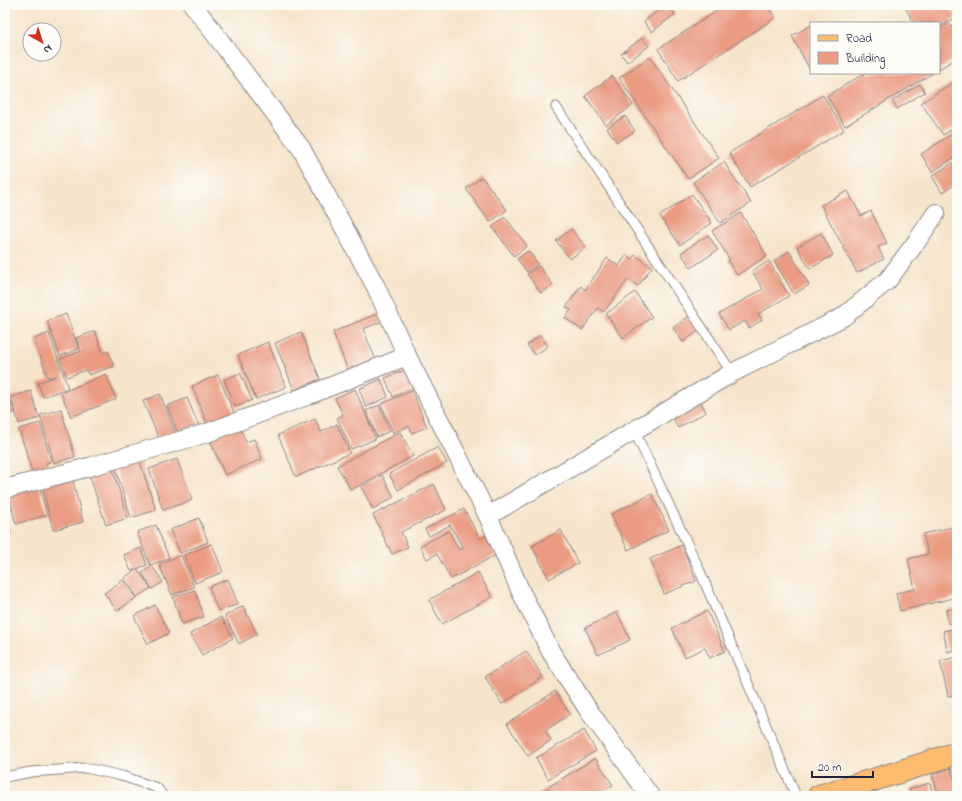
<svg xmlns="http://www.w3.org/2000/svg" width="962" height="801" viewBox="0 0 962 801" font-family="'Indie Flower',sans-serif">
<rect width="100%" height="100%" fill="#fdfcf7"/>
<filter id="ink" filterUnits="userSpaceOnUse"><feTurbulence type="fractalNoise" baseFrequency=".025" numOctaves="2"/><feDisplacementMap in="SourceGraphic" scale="8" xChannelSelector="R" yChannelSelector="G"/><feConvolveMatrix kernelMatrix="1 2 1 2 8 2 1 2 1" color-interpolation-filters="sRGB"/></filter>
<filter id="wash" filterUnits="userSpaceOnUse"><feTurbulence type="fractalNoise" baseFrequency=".012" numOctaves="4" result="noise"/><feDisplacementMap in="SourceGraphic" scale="16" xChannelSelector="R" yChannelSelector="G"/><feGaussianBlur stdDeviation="0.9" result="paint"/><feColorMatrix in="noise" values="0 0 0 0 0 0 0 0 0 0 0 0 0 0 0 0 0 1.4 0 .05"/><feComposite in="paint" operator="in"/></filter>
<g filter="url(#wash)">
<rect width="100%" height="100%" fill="#f6e4cb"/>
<g id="blocks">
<g fill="#ea9b82">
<polygon points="664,5 668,5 675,14 652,32 644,22"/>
<polygon points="726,5 767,5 775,18 678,81 658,49"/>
<polygon points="904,5 957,5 951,9 956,18 939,26 939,23 914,23"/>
<polygon points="949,23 957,35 957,58 939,69 939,29"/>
<polygon points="811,25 811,72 792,36"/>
<polygon points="642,38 649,46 627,62 621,54"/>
<polygon points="650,57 719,158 688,179 619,78"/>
<polygon points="865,73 933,73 845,126 827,96"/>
<polygon points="612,76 633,105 606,125 585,96"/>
<polygon points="953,82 957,88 957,126 943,135 921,103"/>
<polygon points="920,84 925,92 897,109 892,101"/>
<polygon points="823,95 844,130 750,187 729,153"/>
<polygon points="625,116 635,131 617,142 607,128"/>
<polygon points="957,131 957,156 932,172 921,154"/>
<polygon points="957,160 957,183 942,193 932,176"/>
<polygon points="724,162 751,203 720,223 693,182"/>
<polygon points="482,177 507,210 490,222 466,189"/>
<polygon points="848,191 861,216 871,211 887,243 878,247 884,259 857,273 821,205"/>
<polygon points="692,194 712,223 680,245 660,216"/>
<polygon points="741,213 767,256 737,275 728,261 730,260 712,231"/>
<polygon points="505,217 527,246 514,256 492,227"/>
<polygon points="571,229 586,247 570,259 556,241"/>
<polygon points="821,233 833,255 810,269 797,247"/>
<polygon points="708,235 718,250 691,268 681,253"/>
<polygon points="528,251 538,264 527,272 517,259"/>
<polygon points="789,251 809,285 794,294 774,261"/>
<polygon points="626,255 632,259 635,255 652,267 638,286 628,279 604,312 598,308 582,330 565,318 571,310 566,307 581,286 585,290 607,258 619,266"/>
<polygon points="769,261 789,296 758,314 762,320 749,328 745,321 729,330 719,314 763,289 752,271"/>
<polygon points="539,266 553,285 541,293 527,274"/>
<polygon points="635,292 652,317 623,338 606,314"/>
<polygon points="379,313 383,321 363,329 378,365 350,376 333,332"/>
<polygon points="66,314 79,349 60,356 47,321"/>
<polygon points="689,316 700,330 683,342 673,328"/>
<polygon points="95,331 103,353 108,351 114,366 89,375 86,370 67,377 60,359 81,351 76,338"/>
<polygon points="301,332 320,379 294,390 275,343"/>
<polygon points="49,333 68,388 43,397 38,383 56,376 48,378 34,339"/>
<polygon points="540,335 548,346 535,355 527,345"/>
<polygon points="268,342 286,387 256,399 238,355"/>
<polygon points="405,370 413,388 393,397 385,378"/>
<polygon points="240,373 252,400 236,407 224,380"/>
<polygon points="106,374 116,399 71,417 61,393"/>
<polygon points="218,375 235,415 208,426 192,386"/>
<polygon points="381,379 388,397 366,407 359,389"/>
<polygon points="5,388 15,412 5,416"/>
<polygon points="355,389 376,439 351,449 337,418 343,415 335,398"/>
<polygon points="31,391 39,418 19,424 11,397"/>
<polygon points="412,391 427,427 412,433 409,426 393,433 381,404"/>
<polygon points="160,394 176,434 160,441 143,401"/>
<polygon points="187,398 199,426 179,435 167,406"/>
<polygon points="700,401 706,412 678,428 672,416"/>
<polygon points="379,405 390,431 377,437 366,411"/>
<polygon points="61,409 75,457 54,463 40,415"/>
<polygon points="315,419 321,432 337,424 350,453 296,477 278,435"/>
<polygon points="40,423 51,461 46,463 49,474 34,478 19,429"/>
<polygon points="239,425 246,442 254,439 262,459 225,475 209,438"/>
<polygon points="400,432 413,456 351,490 337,466"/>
<polygon points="438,447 447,463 398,490 389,474"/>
<polygon points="139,459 156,510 131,518 115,467"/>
<polygon points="177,459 192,500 163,510 149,469"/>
<polygon points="112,467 128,518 106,525 89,474"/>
<polygon points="382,475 394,497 373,509 361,487"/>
<polygon points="72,477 83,522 53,530 42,485"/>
<polygon points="434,484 446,510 401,532 408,547 392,554 373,515"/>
<polygon points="39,485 47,515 16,524 8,493"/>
<polygon points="652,494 669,530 628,550 611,514"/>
<polygon points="464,509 480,539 486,536 496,555 451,579 437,554 427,559 420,546 449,531 459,550 463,548 450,525 429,536 425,529"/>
<polygon points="5,513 10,532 5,533"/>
<polygon points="199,518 208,542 180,553 170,530"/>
<polygon points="156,525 169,558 150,565 137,532"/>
<polygon points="957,526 957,597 900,611 896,593 915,589 908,559 928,554 923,534"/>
<polygon points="561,530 578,563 549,579 532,546"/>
<polygon points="212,544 223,572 195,583 184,555"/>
<polygon points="682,545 696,581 664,594 650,559"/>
<polygon points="141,548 147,565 131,571 124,555"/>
<polygon points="181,555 194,587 172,595 159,564"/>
<polygon points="152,566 163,582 152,589 142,573"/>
<polygon points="137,569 151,588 137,597 124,578"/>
<polygon points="478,572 492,597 442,624 429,600"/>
<polygon points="228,579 238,604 218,611 209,587"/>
<polygon points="123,580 136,598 117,611 104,593"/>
<polygon points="195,590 204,617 182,624 173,597"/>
<polygon points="155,605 169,633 148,644 134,616"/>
<polygon points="243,606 257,634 239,644 225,616"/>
<polygon points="957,608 957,622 948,624 946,610"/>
<polygon points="707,611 725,651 710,658 705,648 685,657 672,628"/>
<polygon points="617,612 630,640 598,655 585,628"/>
<polygon points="221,617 233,638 202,655 190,634"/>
<polygon points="957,628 957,649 948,652 943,631"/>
<polygon points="526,651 543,677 502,704 485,677"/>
<polygon points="957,657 957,695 948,696 940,661"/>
<polygon points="555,691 570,714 545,731 551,740 528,756 507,724"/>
<polygon points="584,730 596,751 548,779 536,758"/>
<polygon points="595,758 613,785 595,796 534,796"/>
<polygon points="951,768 957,787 957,796 939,796 932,775"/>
<polygon points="930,783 933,796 911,796 909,789"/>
<polygon points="876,789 879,796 865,796 864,794"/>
</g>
</g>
</g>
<g filter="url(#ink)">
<use href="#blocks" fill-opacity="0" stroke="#8c8383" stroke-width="1"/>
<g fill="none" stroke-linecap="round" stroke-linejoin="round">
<defs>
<g id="lane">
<polyline points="556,107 732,373"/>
<polyline points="634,430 699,569 796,796"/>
<polyline points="5,777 31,772 86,768 122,776 157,788 163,796"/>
</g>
<g id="street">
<polyline points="193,5 301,148 376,287 407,356 488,516 521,592 551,652 589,711 650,796"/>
<polyline points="5,489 89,467 207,433 309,395 407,356"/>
<polyline points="488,516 732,373 843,317 888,280 917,241 936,213"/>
</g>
<polyline id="primary" points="819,796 896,773 957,753"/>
</defs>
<use href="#lane" stroke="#8c8383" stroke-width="11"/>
<use href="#street" stroke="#8c8383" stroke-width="20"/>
<use href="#primary" stroke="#8c8383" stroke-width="24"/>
<use href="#lane" stroke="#fff" stroke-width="9"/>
<use href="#street" stroke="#fff" stroke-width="18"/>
<use href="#primary" stroke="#fdbc70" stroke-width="22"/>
</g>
</g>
<rect width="962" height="801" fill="none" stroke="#fdfcf7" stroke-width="20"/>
<rect x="810" y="22" width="130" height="52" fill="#fdfcf7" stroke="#a5a5ac"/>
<rect x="818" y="35" width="20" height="6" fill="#fdbc70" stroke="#a5a5ac"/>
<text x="846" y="42" font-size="12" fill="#22223b">Road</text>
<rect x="818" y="52" width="20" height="12" fill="#ea9b82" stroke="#a5a5ac"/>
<text x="846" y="62" font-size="12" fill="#22223b">Building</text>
<g transform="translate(42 42) rotate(141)"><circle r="19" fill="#fdfcf7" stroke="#a5a5ac"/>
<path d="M0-3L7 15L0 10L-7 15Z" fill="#c8321e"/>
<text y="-6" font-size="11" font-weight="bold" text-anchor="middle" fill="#22223b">N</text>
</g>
<path d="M812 771v6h61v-6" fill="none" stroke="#22223b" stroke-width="2"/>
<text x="818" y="771" font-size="12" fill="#22223b" stroke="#fdfcf7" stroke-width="3" paint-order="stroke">20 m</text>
</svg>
